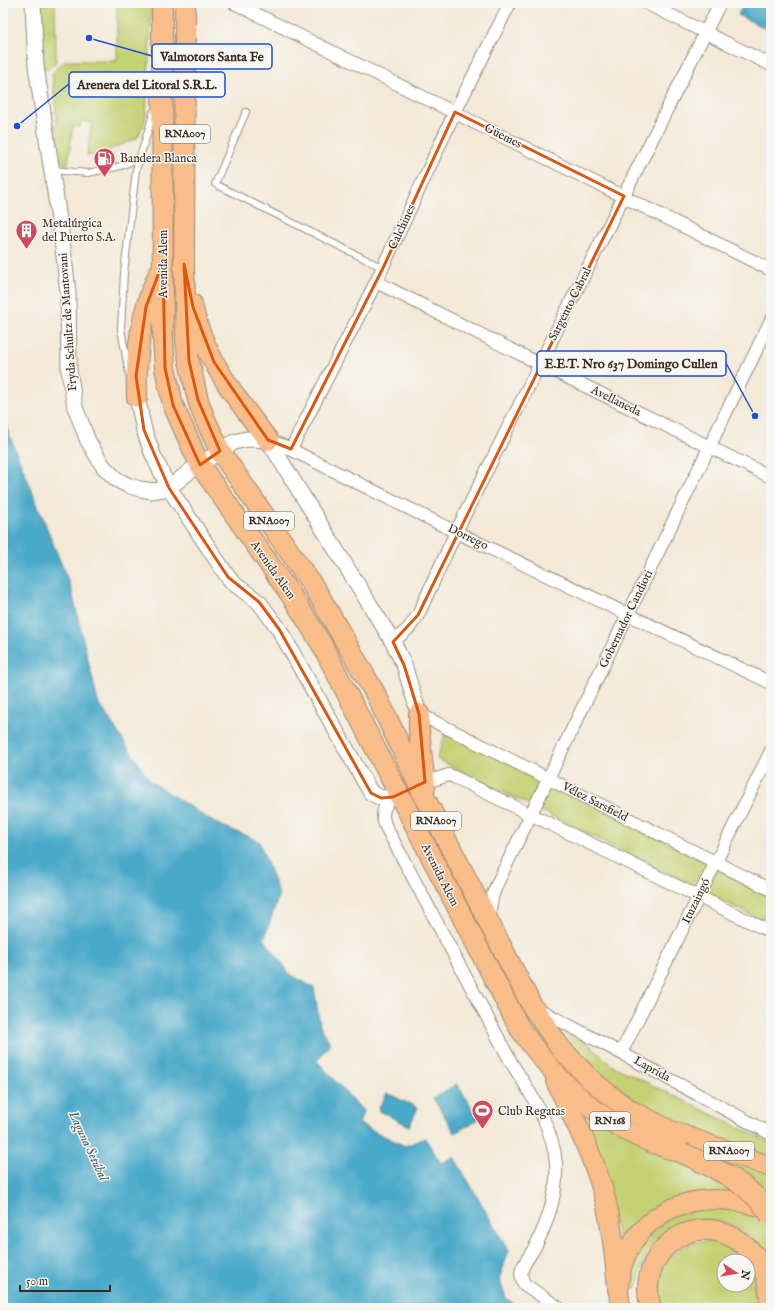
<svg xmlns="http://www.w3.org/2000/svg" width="774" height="1311" viewBox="0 0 774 1311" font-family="'IM FELL English',serif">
<rect width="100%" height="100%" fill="#f6f6f2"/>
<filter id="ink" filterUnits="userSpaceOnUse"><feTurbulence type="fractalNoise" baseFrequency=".025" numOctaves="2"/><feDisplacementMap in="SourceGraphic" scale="8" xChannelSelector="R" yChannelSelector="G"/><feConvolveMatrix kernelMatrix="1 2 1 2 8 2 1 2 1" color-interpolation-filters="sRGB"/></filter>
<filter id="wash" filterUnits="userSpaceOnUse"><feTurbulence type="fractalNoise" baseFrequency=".012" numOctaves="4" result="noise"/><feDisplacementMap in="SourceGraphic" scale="16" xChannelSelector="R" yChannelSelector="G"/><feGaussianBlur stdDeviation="0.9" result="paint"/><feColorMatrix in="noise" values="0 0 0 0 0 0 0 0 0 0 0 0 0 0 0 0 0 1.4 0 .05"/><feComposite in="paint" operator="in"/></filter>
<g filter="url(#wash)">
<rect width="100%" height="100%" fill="#f3e9d6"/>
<g fill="#c4d172" stroke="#807e48" fill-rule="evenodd">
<polygon points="39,3 55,3 56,61 54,65 45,69 43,67"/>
<polygon points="117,3 152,3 146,114 144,124 137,138 95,156 87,155 92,123 81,121 80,127 73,126 68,164 64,164 56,156 54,135 57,120 52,73 65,61 117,61"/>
<polygon points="446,731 771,895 771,925 437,759"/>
<path d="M561,1027L580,1036L611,1065L771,1143V1201L692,1193L673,1198L640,1219L621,1244L574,1102L676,1156L687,1125C675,1123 664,1116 653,1111C626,1096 601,1078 580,1055C573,1047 567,1036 561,1027Z"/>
<path d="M723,1205L771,1216V1308H661L660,1304V1283L656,1282C658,1278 659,1272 661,1268C673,1248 699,1236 721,1243C730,1246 737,1253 744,1259L761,1245C734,1220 696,1211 664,1234C647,1246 641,1269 637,1288L624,1290L633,1253L670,1215ZM724,1261H748V1285H724Z"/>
</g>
<g fill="#4aa9c9" stroke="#426a74">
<polygon points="744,3 771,3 771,31 738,15"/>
<polygon points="3,419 71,588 98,702 150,781 215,823 259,841 279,895 264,939 290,974 314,988 320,1025 330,1043 317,1061 363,1111 359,1124 405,1146 425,1138 441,1163 454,1157 509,1251 499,1279 506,1298 520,1308 3,1308"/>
<polygon points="457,1084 479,1119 455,1133 433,1098"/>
<polygon points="387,1093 418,1108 409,1126 378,1110"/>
</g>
</g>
<g filter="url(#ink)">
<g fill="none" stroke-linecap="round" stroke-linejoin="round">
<defs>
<g id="service">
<polyline points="246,112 215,184 383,268"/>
<polyline points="52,170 88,173 121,166 139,158"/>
<polyline points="129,374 121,329 124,273 136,170 154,111"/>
</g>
<g id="minor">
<polyline points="234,3 771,270"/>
<polyline points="646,3 771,65"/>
<polyline points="376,282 540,364 771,477"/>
<polyline points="268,440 284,446 456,532 771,683"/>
<polyline points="291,449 376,282 455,112 510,3"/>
<polyline points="393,642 409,628 418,615 456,532 720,3"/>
<polyline points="419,714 771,890"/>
<polyline points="420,784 449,775 454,777 771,932"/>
<path d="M398,795C385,801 380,812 385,825L512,1064C531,1093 553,1128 556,1163C558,1191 548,1221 536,1245C532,1253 525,1261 522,1269C520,1274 522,1279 524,1284L559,1308"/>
<polyline points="488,919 493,894 498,882 771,320"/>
<polyline points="538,1009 621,1053 771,1134"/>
<polyline points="621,1053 771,751"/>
</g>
<g id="tertiary">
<polyline points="33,3 36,66 62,239 68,293 69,370 75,407 88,441 103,466 116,479 127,485 140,489 153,491 169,488 190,471 234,442 247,439 268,440 393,642 404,665 419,714"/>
<polyline points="137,397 144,430 153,455 169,488 228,577 233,583 259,602 279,629 371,793 381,798 393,797"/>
</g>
<path id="primary" d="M621,1308C616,1288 620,1267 629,1249C648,1213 686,1196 726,1200C742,1201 756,1206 771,1209"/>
<g id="trunk">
<path d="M162,3L163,338L165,368L173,405L200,465L297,604L322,645L520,1029C549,1070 581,1105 625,1130C643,1140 663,1147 682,1153"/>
<polyline points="185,3 184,264 186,341 189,361 198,400 204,417 220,451 317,592 376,695 426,800 532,1006 562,1050 590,1079 612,1097 630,1110 671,1131 771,1167"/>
<path d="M192,304C202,355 237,400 268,440"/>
<path d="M137,397C136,368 138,337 146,308C149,296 154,284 159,273"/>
<polyline points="419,714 419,730 425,787"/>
<path d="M556,1081C573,1117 592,1153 603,1191C612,1223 615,1256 618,1289"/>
<path d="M651,1308C646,1293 647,1278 654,1263C673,1227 713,1219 744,1245C751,1251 758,1258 762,1266C769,1279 770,1294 770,1308"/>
</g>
</defs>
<use href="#service" stroke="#978a7a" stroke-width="8"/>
<use href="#minor" stroke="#978a7a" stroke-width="14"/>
<use href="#tertiary" stroke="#978a7a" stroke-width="17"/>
<use href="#primary" stroke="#978a7a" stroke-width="21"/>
<use href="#trunk" stroke="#978a7a" stroke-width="22"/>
<use href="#service" stroke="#fff" stroke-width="6"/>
<use href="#minor" stroke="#fff" stroke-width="12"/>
<use href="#tertiary" stroke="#fff" stroke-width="15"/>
<use href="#primary" stroke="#f8bd89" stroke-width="19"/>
<use href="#trunk" stroke="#f8bd89" stroke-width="20"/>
<defs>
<path id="trunk-bridge" d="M682,1153C715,1168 752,1184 771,1216"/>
</defs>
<use href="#trunk-bridge" stroke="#978a7a" stroke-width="22" stroke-linecap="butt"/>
<use href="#trunk-bridge" stroke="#f8bd89" stroke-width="20"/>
</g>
</g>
<path fill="none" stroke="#df570d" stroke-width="3" stroke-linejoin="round" d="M455,112L624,196L418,615L393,642L404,665L419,714L425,782L393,797L381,798L371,793L279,629L259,602L228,577L169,488L144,430L136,376L146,307L163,262L165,368L173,405L200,465L220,451L198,400L189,361L184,264L193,307L214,362L268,440L291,449L383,268Z"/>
<defs>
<symbol id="fuel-pin" viewBox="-11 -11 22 30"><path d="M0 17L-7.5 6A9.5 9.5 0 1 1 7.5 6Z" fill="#d1495b" stroke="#f6f6f2"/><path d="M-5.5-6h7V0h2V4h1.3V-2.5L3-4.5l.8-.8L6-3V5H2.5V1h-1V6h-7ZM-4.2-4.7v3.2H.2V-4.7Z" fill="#fff"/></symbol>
<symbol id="building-pin" viewBox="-11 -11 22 30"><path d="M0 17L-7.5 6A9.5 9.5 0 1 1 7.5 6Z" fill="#d1495b" stroke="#f6f6f2"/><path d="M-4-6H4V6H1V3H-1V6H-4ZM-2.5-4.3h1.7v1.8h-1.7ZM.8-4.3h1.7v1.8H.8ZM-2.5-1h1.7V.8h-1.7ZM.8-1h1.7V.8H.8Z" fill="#fff"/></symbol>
<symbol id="stadium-pin" viewBox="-11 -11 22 30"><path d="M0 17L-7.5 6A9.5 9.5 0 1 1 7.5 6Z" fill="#d1495b" stroke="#f6f6f2"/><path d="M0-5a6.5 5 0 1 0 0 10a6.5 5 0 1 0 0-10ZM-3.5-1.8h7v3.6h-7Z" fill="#fff"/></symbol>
</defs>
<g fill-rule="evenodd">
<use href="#fuel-pin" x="92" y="146" width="25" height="34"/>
<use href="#building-pin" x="14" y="218" width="25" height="34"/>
<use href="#stadium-pin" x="470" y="1098" width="25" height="34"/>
</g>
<g text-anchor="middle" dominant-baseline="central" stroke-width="3" stroke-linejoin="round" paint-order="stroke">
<g fill="#f6f6f2" stroke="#73675e" stroke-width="1">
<rect x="160" y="125" width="50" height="18" rx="3"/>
<rect x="244" y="512" width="50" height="18" rx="3"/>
<rect x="411" y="812" width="50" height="18" rx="3"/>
<rect x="590" y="1112" width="40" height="18" rx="3"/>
<rect x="704" y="1142" width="50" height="18" rx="3"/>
</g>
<g font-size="11" font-weight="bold" fill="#3b2a1e">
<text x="185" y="134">RNA007</text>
<text x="269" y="521">RNA007</text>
<text x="436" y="821">RNA007</text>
<text x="610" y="1121">RN168</text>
<text x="729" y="1151">RNA007</text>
</g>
<g font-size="12" fill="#3b2a1e" stroke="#f6f6f2">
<text transform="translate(503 136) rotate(27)">Güemes</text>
<text transform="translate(402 227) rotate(-65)">Calchines</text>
<text transform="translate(163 264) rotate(-90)">Avenida Alem</text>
<text transform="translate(570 304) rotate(-63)">Sargento Cabral</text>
<text transform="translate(68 322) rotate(-94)">Fryda Schultz de Mantovani</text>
<text transform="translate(616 401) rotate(26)">Avellaneda</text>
<text transform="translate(468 537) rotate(26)">Dorrego</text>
<text transform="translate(273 570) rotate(55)">Avenida Alem</text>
<text transform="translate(626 619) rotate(-64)">Gobernador Candioti</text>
<text transform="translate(595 802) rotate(27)">Vélez Sarsfield</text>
<text transform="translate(440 875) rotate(63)">Avenida Alem</text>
<text transform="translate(696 901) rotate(-64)">Ituzaingó</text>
<text transform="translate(652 1069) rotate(29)">Laprida</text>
</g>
<g font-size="12" fill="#3b2a1e" stroke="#f6f6f2" text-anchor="start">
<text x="120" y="158">Bandera Blanca</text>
<text x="42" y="223">Metalúrgica<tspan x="42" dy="14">del Puerto S.A.</tspan></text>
<text x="498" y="1111">Club Regatas</text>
</g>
<g font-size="13" font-style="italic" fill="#415d62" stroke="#f6f6f2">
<text transform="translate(88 1146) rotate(65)">Laguna Setúbal</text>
</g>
</g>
<path fill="none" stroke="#1d4ed8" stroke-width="1.5" d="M89 38L152 56M17 126L69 84M755 416L726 363"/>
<g fill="#1d4ed8" stroke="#f6f6f2" stroke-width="1.5">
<circle cx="89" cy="38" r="4"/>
<circle cx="17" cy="126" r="4"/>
<circle cx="755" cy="416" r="4"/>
</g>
<g fill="#f6f6f2" stroke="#1d4ed8" stroke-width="1.5">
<rect x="152" y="44" width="120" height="25" rx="4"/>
<rect x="69" y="72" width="156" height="25" rx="4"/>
<rect x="537" y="351" width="189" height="25" rx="4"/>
</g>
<g font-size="13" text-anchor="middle" font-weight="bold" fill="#3b2a1e">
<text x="212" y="61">Valmotors Santa Fe</text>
<text x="147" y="89">Arenera del Litoral S.R.L.</text>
<text x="631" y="368">E.E.T. Nro 637 Domingo Cullen</text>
</g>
<rect width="774" height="1311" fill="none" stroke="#f6f6f2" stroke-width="16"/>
<g transform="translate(736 1273) rotate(102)"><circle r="19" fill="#f6f6f2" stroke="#aba49d"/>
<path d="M0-3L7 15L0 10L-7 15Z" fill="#d1495b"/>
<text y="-6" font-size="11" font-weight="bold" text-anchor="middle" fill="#3b2a1e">N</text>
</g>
<path d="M20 1285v6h90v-6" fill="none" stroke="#3b2a1e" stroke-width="2"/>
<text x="26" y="1285" font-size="12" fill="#3b2a1e" stroke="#f6f6f2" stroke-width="3" paint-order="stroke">50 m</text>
</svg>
